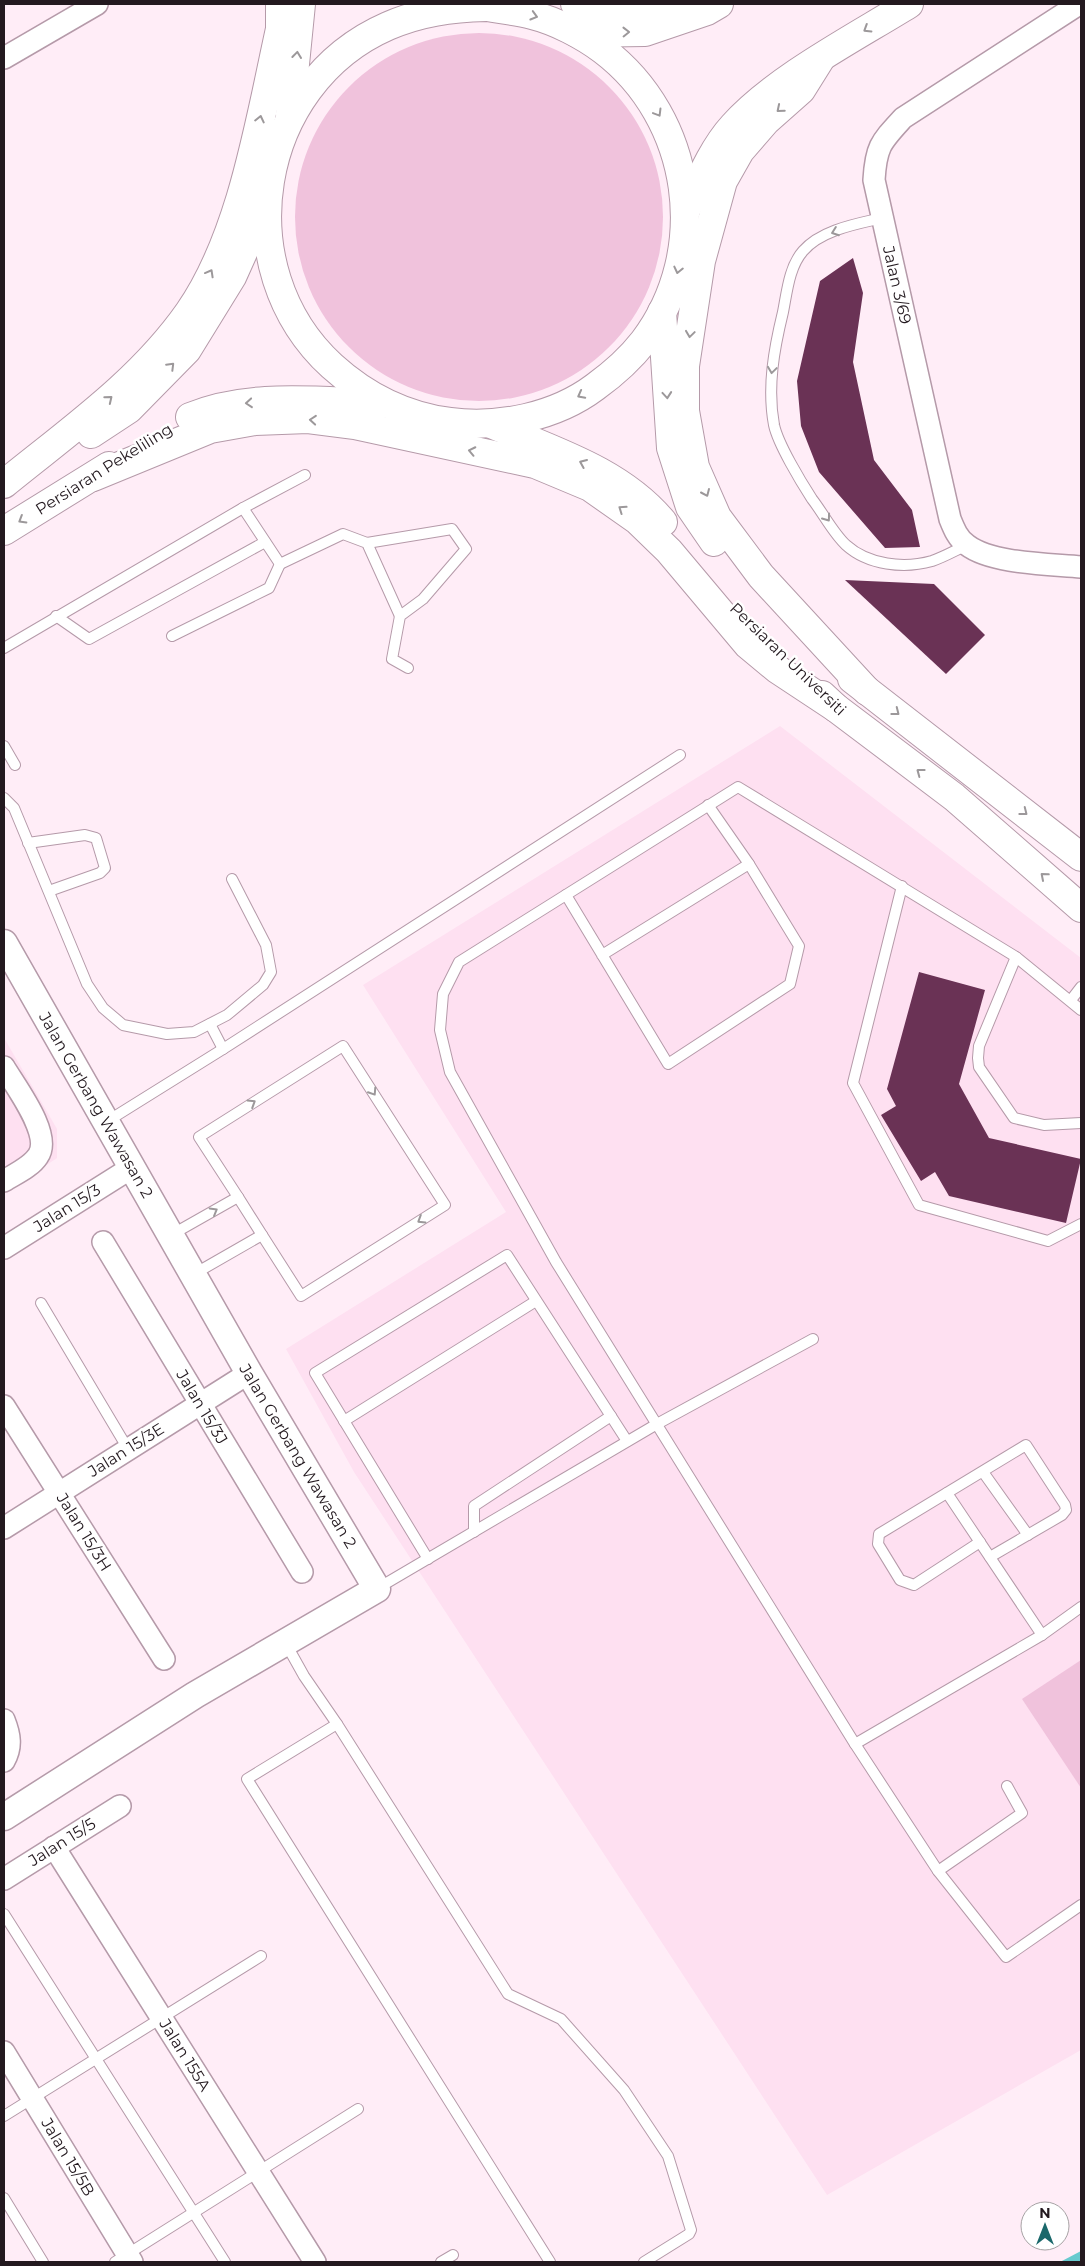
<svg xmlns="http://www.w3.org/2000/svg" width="1085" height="2266" viewBox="0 0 1085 2266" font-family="Montserrat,sans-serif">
<rect width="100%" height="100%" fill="#ffedf7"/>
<g fill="#fee0f1">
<polygon points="780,726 1081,958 1081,2050 827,2195 354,1472 286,1349 506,1212 363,985"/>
<polygon points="4,1038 57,1129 57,1158 4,1193"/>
</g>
<g fill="#f0c2dc">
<circle cx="479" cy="217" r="184"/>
<polygon points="1081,1660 1081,1788 1022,1699"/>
</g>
<polygon fill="#67cace" points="1081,2251 1081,2262 1060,2262"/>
<g fill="#6a3255">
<polygon points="853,258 863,293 853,362 874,460 912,510 920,547 885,548 819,472 801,426 797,381 820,281"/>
<polygon points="845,580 934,584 985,635 946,674"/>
<polygon points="919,972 985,990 959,1084 989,1138 1081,1159 1066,1223 949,1196 935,1172 921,1181 881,1115 896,1106 887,1089"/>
</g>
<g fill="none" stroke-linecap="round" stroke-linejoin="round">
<defs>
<g id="service">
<path d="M882,218C856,224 821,230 803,251C789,267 787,292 783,312C774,349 767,387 774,425C778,444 801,482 812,499C823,513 833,533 846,545C868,565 904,569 932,561C944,557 956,550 967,545"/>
<polyline points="243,508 280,564 343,534 367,543 400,616"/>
<polyline points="367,543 452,529 466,549 423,599 400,616 392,659 408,668"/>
<polyline points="56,616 89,639 265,542"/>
<polyline points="172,636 269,588 280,564"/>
<polyline points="4,648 243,508 305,475"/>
<polyline points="4,746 15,765"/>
<polyline points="4,798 14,808 87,984 103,1008 123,1025 167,1034 194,1032 227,1015 263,985 271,972 266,945 232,879"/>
<polyline points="708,805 749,864"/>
<polyline points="28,843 85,835 96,838 105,868 100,873 49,891"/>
<polyline points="902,886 853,1083 919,1205 1048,1241 1081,1224"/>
<polyline points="566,895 668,1064 790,984 799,946 749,864 602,955"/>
<polyline points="1016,957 979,1046 978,1058 979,1067 1014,1118 1044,1125 1081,1123"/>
<polyline points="1071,1000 1081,987"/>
<polyline points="1081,1010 1016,957 738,787 459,962 443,994 440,1030 450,1072 556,1262 855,1744 938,1871 1006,1957 1081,1905"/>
<polyline points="210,1024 223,1049"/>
<polyline points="106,1122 223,1049 680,755"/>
<polyline points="238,1197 262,1235"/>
<polyline points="171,1235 238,1197 199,1137 343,1046 445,1205 301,1296 262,1235 194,1274"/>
<polyline points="41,1303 128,1449"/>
<polyline points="344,1421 536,1301"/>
<polyline points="983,1472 1028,1535"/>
<polyline points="947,1493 1042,1635"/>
<polyline points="474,1532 474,1506 611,1416"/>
<polyline points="980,1542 914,1585 900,1580 878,1544 879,1534 1026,1445 1065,1505 1066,1510 1062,1515 990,1557"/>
<polyline points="428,1559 315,1373 507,1255 627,1441"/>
<polyline points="378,1588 657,1424 813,1339"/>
<polyline points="285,1642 304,1676 337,1724 508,1994 561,2019 624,2090 668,2156 691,2230 689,2234 644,2262"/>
<polyline points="337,1724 247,1779 550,2262"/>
<polyline points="855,1744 1042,1635 1081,1607"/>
<polyline points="938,1871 1022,1813 1007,1786"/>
<polyline points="4,1914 225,2262"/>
<polyline points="4,2116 261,1956"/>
<polyline points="4,2198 43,2262"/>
<polyline points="115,2262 358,2109"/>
<polyline points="441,2262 453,2255"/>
</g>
<g id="minor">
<path d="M1079,4L903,118C881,142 876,146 874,180L950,519C954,529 958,539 967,545C992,564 1050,564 1081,567"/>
<polyline points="4,58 97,4"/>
<path d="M4,1067C15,1086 53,1135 38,1156C31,1167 15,1174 4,1181"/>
<polyline points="103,1242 302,1572"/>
<polyline points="4,1248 131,1168"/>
<polyline points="4,1406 164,1659"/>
<polyline points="4,1528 249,1373"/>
<path d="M4,1720C10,1735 12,1747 4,1761"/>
<polyline points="54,1847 315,2262"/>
<polyline points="4,1879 120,1806"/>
<polyline points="4,2052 132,2262"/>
</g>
<polyline id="tertiary" points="4,943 249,1373 377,1589 195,1695 4,1817"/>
<g id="secondary">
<path d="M473,4C492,9 513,10 532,15C556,21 583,35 603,50C693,118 712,251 644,341C630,359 613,374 595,387C555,417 499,428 450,422C405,416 365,396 332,366C225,268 255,84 388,26C420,12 451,8 486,7"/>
<path d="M575,4C609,11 650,16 685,5"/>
<polyline points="577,33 645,32 707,11 719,4"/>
<polyline points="821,58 801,90 766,121 740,151 723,181 701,261 685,366 685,411 695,467 717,517 761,576 867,691"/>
<polyline points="290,114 301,4"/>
<path d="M686,210C699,182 712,149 733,126C775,79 854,38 909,4"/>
<polyline points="662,312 671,448 690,507 714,542"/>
<path d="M190,417C250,392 320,402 383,403"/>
<path d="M491,424C551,450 620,470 663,522"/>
<polyline points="91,434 129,409 187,350 232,277 264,206"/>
<polyline points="93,477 210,429 255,421 308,419 355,425 535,464 590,487 637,520 669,551 748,645 777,669 836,708"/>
<path d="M4,484C69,431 140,382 189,312C242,236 260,119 280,29V4"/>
<polyline points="4,531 109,466"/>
<polyline points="852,679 1081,857"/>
<polyline points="822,695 836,708 954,797 1081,908"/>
</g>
</defs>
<use href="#service" stroke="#b59aa9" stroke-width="12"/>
<use href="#minor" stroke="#b59aa9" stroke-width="24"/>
<use href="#tertiary" stroke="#b59aa9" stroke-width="29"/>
<use href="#secondary" stroke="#b59aa9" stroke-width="30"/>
<use href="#service" stroke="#fff" stroke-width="10"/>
<use href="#minor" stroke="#fff" stroke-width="21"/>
<use href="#tertiary" stroke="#fff" stroke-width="26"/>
<use href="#secondary" stroke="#fff" stroke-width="28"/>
</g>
<defs><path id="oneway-chevron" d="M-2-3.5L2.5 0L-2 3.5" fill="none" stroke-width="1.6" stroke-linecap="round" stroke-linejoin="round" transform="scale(1.25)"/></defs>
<g stroke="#9c989a">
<use href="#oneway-chevron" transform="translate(534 16) rotate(16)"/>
<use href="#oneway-chevron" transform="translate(867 29) rotate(148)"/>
<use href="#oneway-chevron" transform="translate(626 32) rotate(-1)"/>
<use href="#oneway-chevron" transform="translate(297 55) rotate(-83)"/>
<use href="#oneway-chevron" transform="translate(780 109) rotate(140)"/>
<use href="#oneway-chevron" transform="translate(658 113) rotate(59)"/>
<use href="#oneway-chevron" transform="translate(260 119) rotate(-77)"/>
<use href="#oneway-chevron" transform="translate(835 232) rotate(160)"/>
<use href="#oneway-chevron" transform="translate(678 270) rotate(103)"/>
<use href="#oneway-chevron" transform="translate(210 273) rotate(-61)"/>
<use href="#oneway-chevron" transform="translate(690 334) rotate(98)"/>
<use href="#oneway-chevron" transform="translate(171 366) rotate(-45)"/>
<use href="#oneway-chevron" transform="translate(772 370) rotate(98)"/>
<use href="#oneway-chevron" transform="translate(581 395) rotate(152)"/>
<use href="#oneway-chevron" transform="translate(667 395) rotate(85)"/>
<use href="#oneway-chevron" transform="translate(109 399) rotate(-39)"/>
<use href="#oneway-chevron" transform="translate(249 403) rotate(175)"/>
<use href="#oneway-chevron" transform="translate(313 420) rotate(-175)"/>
<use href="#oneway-chevron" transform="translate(472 451) rotate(-168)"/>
<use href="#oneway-chevron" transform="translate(583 463) rotate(-157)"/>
<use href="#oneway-chevron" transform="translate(706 493) rotate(66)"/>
<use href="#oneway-chevron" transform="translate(622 509) rotate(-145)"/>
<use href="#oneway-chevron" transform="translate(827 518) rotate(54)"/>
<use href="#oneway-chevron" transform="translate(22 520) rotate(149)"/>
<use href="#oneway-chevron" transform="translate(896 712) rotate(38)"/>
<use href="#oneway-chevron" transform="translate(920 772) rotate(-143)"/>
<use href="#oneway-chevron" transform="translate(1024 812) rotate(38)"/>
<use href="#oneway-chevron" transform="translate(1044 876) rotate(-139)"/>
<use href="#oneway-chevron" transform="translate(373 1092) rotate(57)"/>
<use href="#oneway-chevron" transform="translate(252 1103) rotate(-32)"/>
<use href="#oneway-chevron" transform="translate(214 1211) rotate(-30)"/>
<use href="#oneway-chevron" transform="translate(421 1220) rotate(148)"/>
</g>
<g text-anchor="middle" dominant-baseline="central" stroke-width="5" stroke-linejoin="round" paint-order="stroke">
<g font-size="16" fill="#23191f" stroke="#fff">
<text transform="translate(897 285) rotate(77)">Jalan 3/69</text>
<text transform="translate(104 469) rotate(-32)">Persiaran Pekeliling</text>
<text transform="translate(788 659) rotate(44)">Persiaran Universiti</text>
<text transform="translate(96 1105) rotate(60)">Jalan Gerbang Wawasan 2</text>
<text transform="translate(67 1208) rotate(-32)">Jalan 15/3</text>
<text transform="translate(202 1407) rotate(59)">Jalan 15/3J</text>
<text transform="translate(126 1450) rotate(-32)">Jalan 15/3E</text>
<text transform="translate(298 1456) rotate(59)">Jalan Gerbang Wawasan 2</text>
<text transform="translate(84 1532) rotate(58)">Jalan 15/3H</text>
<text transform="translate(62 1842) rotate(-32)">Jalan 15/5</text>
<text transform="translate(185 2055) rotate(58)">Jalan 155A</text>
<text transform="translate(68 2157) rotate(59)">Jalan 15/5B</text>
</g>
</g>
<rect width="1085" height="2266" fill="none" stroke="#23191f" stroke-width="10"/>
<g transform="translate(1045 2226)"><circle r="24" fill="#ffffff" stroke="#a7a3a5"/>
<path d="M0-4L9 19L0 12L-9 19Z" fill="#1a686b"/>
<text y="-8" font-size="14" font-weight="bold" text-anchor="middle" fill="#23191f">N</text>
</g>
</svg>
